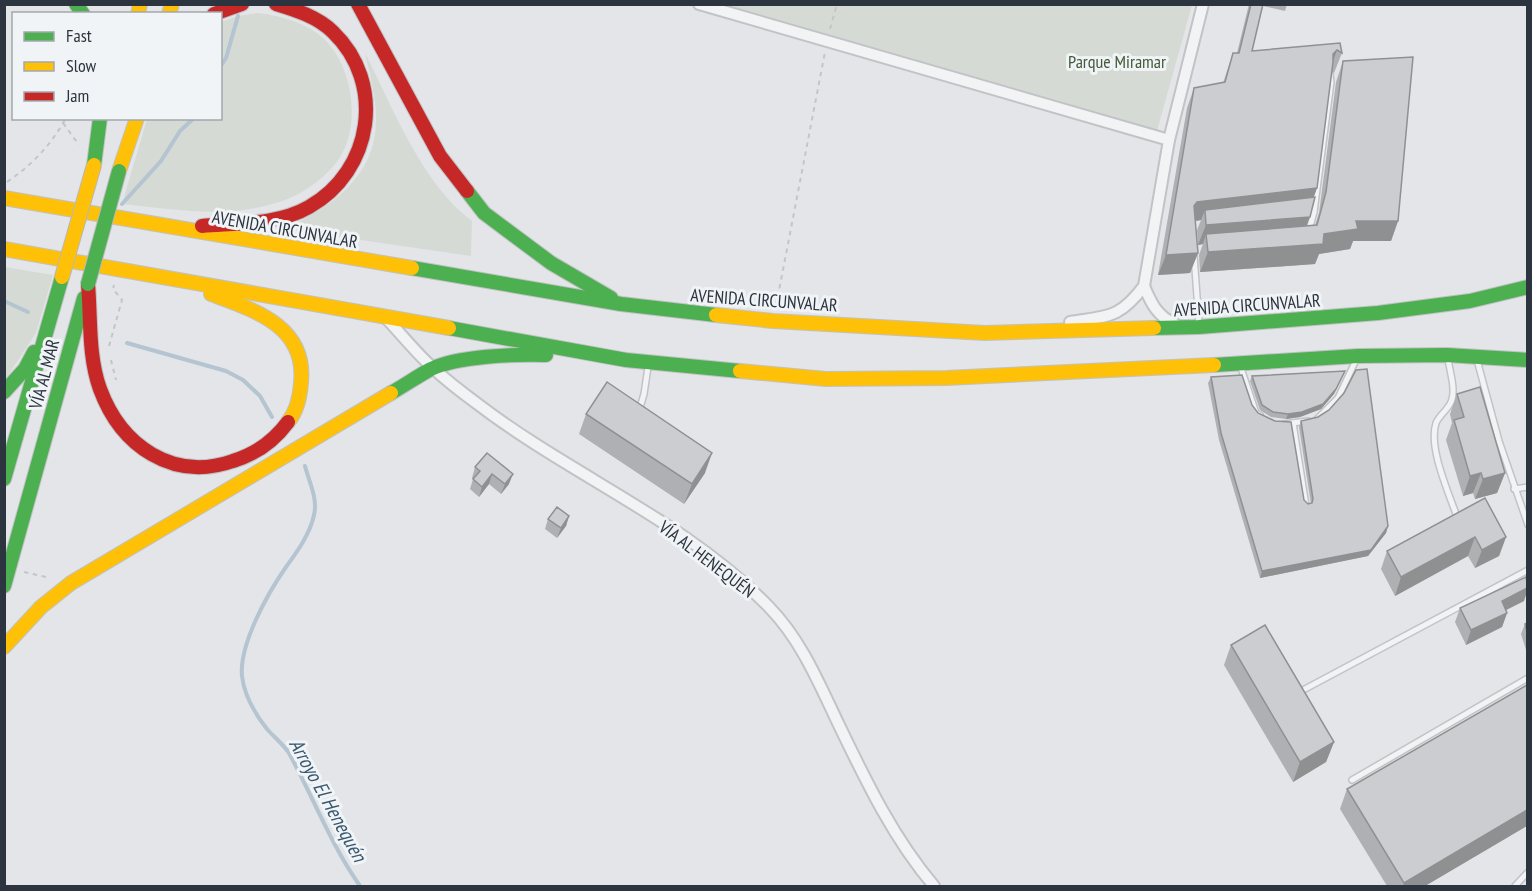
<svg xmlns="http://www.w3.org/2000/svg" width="1532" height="891" viewBox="0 0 1532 891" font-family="'PT Sans Narrow',sans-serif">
<rect width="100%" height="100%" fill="#e3e5e8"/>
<g fill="#d5dbd4">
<polygon points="718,5 1192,5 1157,131"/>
<path d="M258,13C282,16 308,23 325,40C354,68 362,131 336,163C322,181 298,197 276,203C224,219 174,209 122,204L147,119L220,118L221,22L238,16Z"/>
<path d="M365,53C393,108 422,184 472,221L471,256L285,229C330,208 375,177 376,122C377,99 370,76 365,53Z"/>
<polygon points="5,267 53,275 36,333 5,380"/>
</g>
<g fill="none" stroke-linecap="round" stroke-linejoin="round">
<g stroke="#b4c4d0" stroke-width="4">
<polyline points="220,67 226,58 238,16"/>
<polyline points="122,204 161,161 180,131 194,118"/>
<polyline points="4,301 28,312"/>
<polyline points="127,343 226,371 243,380 260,396 272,417"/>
<path d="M305,466C309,482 318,498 314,515C310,534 297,552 286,567C268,593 239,644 242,676C244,695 256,715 267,729C274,737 283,744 289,753C313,797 331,845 360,886"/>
</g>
<defs>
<g id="lane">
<polyline points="1314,212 1331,82 1330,75"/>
<polyline points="1306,213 1314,212 1309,230"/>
<polyline points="1194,255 1199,324"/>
<path d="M1448,359C1450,373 1457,392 1450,404C1446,411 1439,416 1436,423C1428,448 1449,493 1457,517"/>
<polyline points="1477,360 1499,441 1528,525"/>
<polyline points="1241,368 1256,413 1260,415"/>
<polyline points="639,411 644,394 648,367"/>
<polyline points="1317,419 1338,398 1356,360"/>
<polyline points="1293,423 1306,506"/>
<polyline points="1284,424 1308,421"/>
<polyline points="1514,489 1528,487"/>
<polyline points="1305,689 1528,570"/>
<polyline points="1352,780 1528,678"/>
<polyline points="1515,886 1528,872"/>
</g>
<g id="street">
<polyline points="699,4 1169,140"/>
<path d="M1144,286C1151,303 1157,316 1175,324"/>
<path d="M387,319C402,335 416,353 433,368C447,381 464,394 479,405C572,476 687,522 769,607C801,640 818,681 838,723C865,779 893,838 934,886"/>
<path d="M1070,322C1108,316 1119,319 1144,286L1169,140L1203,4"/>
</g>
<g id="fast">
<polyline points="76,4 83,14"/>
<polyline points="94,165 100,118"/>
<polyline points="467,191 484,213 551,263 611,298"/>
<polyline points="412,268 621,304 716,315"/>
<polyline points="449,328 626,360 740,371"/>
<polyline points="1154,328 1199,327 1378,313 1470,301 1528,287"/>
<polyline points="1214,365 1358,356 1447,355 1528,360"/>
<polyline points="4,392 25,369 34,352"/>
<path d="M391,393C405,385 418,376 431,369C458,356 516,354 546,355"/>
<polyline points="4,479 62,277"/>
<polyline points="4,586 84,298"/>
</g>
<g id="slow">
<polyline points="138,14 140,4"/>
<polyline points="169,14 172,4"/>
<polyline points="119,171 137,118"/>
<polyline points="4,198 412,268"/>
<polyline points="4,249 449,328"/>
<path d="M211,294C254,310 307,326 301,383C300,397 297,411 288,422"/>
<polyline points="716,315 773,321 985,333 1154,328"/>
<polyline points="740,371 826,379 946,378 1214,365"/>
<polyline points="4,647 41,607 71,583 391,393"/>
</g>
<g id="jam">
<polyline points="358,4 440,156 467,191"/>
<polyline points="214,14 242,4"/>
<path d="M202,226C237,223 278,225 309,207C373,171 386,83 333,32C318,17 296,10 276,4"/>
<path d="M88,284C91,318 88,356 100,389C121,446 173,482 233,461C256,454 274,441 288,422"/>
</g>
</defs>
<use href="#lane" stroke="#c2c3c6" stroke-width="8"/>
<use href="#street" stroke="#c2c3c6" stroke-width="14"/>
<use href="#fast" stroke="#c0c2c5" stroke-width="16"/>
<use href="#slow" stroke="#c0c2c5" stroke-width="16"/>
<use href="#jam" stroke="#c0c2c5" stroke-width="16"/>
<g stroke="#c3c6c8" stroke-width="2" stroke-dasharray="4.5 4.5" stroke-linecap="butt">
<polyline points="830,29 837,4"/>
<polyline points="63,123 79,145"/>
<path d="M7,182C32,165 51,145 66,118"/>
<polyline points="776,306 825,52"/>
<polyline points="109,346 122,300 113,289 114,285"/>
<polyline points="111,360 116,380"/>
<polyline points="24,572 50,578"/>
</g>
<use href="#lane" stroke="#f2f3f5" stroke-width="5"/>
<use href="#street" stroke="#f2f3f5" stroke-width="10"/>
<use href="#fast" stroke="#4caf50" stroke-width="14"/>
<use href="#slow" stroke="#ffc107" stroke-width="14"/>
<use href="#jam" stroke="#c62828" stroke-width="14"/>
<defs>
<polyline id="fast-bridge" points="88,284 119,171"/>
<polyline id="slow-bridge" points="62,277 94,165"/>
</defs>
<use href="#fast-bridge" stroke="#b6b8bc" stroke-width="16" stroke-linecap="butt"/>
<use href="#slow-bridge" stroke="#b6b8bc" stroke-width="16" stroke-linecap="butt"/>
<use href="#fast-bridge" stroke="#4caf50" stroke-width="14"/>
<use href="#slow-bridge" stroke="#ffc107" stroke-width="14"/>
</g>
<g fill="#afb0b3">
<polygon points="1249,4 1287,4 1285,11 1263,6 1252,51 1340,43 1342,53 1334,73 1332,72 1317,188 1313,198 1306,226 1315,225 1319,213 1336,82 1343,61 1398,221 1391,241 1353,241 1350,249 1319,254 1315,264 1200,272 1199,255 1203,244 1198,245 1197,230 1201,220 1195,221 1198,253 1190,273 1158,275 1187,108 1194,88 1223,83 1233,53 1237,53"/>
<polygon points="1345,371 1334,394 1321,409 1300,417 1286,419 1271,417 1260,410 1250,381 1252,376"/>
<polygon points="1211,377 1252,405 1304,500 1308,504 1311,504 1299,427 1301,421 1388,526 1386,533 1368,556 1260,578 1219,440 1208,383"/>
<polygon points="1457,394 1505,473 1497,493 1475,499 1473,493 1463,496 1446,440 1452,423 1450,414"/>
<polygon points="586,414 705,473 684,504 579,434"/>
<polygon points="487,453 509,484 501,494 489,484 479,497 470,489 473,479 472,478 475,467"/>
<polygon points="1485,498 1506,537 1499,556 1475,568 1468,556 1395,596 1381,569 1387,551"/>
<polygon points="569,516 566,526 557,538 545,529 548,519"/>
<polygon points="1524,601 1506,610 1507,613 1502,627 1466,645 1455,622 1460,608"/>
<polygon points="1527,623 1527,653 1521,634 1525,624"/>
<polygon points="1231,645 1334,742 1326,762 1293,782 1224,665"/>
<polygon points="1347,789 1527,826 1425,886 1387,886 1340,809"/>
</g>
<g fill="#8f9092">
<polygon points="1337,50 1330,70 1333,54"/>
<polygon points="1317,188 1310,208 1205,210 1201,220 1190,222 1194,206 1197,202"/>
<polygon points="1310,217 1302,237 1206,234 1203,244 1198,245 1206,225"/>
<polygon points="1356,221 1398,221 1391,241 1353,241 1350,249 1319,254 1315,264 1200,272 1208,252 1324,234"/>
<polygon points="1198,253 1190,273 1158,275 1166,255"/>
<polygon points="1345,371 1334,394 1321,409 1300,417 1286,419 1288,414"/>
<polygon points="712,453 705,473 684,504 692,484"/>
<polygon points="1481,473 1473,493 1463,496 1470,476"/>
<polygon points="1505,473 1497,493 1475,499 1483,479"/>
<polygon points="492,474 489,484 479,497 482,487"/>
<polygon points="513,474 509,484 501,494 505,484"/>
<polygon points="569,516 566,526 557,538 561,528"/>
<polygon points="1388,526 1386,533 1368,556 1260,578 1262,571"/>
<polygon points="1475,537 1468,556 1395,596 1401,577"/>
<polygon points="1506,537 1499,556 1475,568 1482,550"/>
<polygon points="1527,588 1527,592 1524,601 1496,615 1502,601"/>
<polygon points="1507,613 1502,627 1466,645 1471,630"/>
<polygon points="1334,742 1326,762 1293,782 1300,762"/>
<polygon points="1527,810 1527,826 1425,886 1403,886 1404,883"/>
</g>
<g fill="#cccdd0" stroke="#8f9092" stroke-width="1.5">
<polygon points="1251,4 1263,4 1252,51 1340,43 1342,53 1337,50 1333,54 1333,62 1317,188 1197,202 1194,206 1198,253 1166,255 1194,88 1225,82 1233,53 1239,53"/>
<polygon points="1413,57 1398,221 1356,221 1358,229 1324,234 1323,244 1208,252 1206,234 1317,225 1326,192 1343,61"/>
<polygon points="1315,197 1310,217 1206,225 1205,210"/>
<polygon points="1367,369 1388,526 1371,550 1262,571 1221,433 1211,377 1242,375 1252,405 1258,413 1275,421 1291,422 1304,500 1308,504 1312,503 1313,499 1301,421 1318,417 1329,410 1344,393 1356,370"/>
<polygon points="1345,371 1336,389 1323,404 1302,412 1288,414 1273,412 1262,405 1252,376"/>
<polygon points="607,382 712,453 692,484 586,414"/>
<polygon points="1480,387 1505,473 1483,479 1481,473 1470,476 1454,420 1464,417 1457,394"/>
<polygon points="487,453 513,474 505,484 492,474 482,487 473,479 480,471 475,467"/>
<polygon points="1485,498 1506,537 1482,550 1475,537 1401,577 1387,551"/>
<polygon points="557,507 569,516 561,528 548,519"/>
<polygon points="1526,577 1527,582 1527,588 1502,601 1507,613 1471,630 1460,608"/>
<polygon points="1527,623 1527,632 1525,624"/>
<polygon points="1265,625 1334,742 1300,762 1231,645"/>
<polygon points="1527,685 1527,810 1404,883 1347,789"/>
</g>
<g text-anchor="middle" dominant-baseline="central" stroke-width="6" stroke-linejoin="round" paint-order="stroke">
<g font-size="18" fill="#435a3a" stroke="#f1f4f6">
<text x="1117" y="61">Parque Miramar</text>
</g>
<g font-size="18" fill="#2c353f" stroke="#f1f4f6">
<text transform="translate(285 229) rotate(10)">AVENIDA CIRCUNVALAR</text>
<text transform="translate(764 300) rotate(4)">AVENIDA CIRCUNVALAR</text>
<text transform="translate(1247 305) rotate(-4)">AVENIDA CIRCUNVALAR</text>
<text transform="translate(44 374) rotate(-75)">VÍA AL MAR</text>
<text transform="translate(707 559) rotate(37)">VÍA AL HENEQUÉN</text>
</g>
<g font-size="20" font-style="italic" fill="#39576f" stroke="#f1f4f6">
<text transform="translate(328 800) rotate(61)">Arroyo El Henequén</text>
</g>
</g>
<rect width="1532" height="891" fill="none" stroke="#2c353f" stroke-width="12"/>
<rect x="12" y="12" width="210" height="108" fill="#f1f4f6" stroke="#a2a8ad" stroke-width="1.5"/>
<rect x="24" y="32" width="30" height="9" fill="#4caf50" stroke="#a2a8ad" stroke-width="1.5"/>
<text x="66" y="42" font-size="18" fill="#2c353f">Fast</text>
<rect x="24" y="62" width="30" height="9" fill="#ffc107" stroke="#a2a8ad" stroke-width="1.5"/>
<text x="66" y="72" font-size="18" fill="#2c353f">Slow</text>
<rect x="24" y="92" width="30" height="9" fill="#c62828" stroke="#a2a8ad" stroke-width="1.5"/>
<text x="66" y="102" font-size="18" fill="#2c353f">Jam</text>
</svg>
